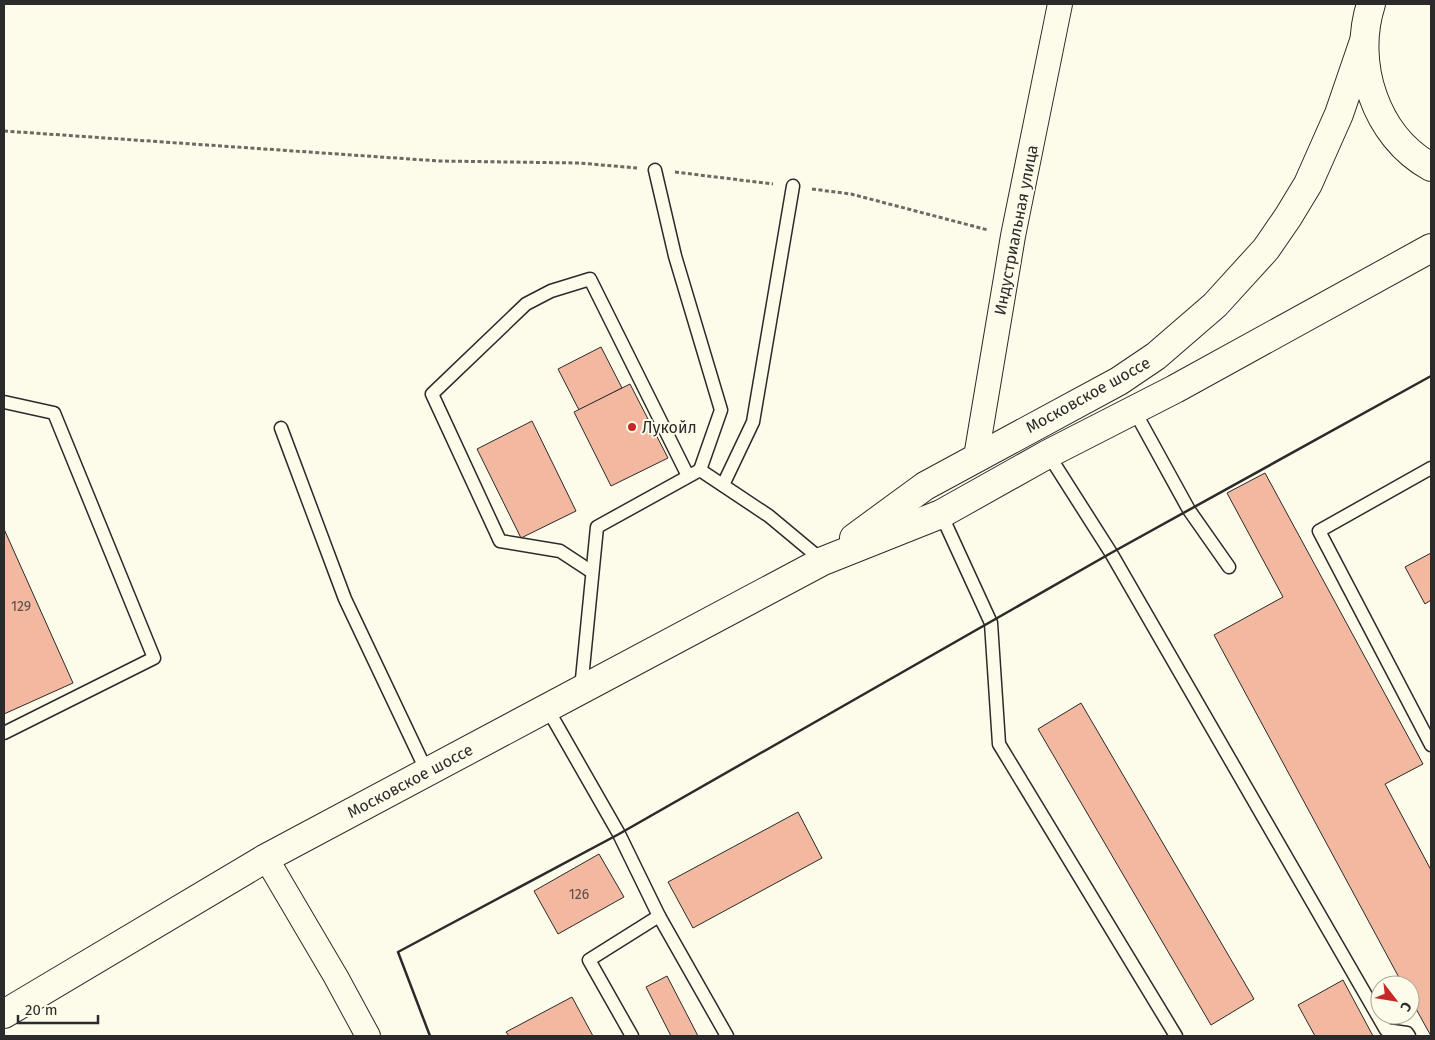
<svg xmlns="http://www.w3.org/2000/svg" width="1435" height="1040" viewBox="0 0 1435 1040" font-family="'Fira Sans',sans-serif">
<rect width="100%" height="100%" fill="#fdfbea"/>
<g fill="#f2b8a0" stroke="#2b2b2b">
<polygon points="601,347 622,388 579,410 558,369"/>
<polygon points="630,384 668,458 611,486 574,412"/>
<polygon points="532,421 576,511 521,538 477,449"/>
<polygon points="1265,473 1423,764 1385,784 1431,870 1431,1036 1410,998 1410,985 1403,985 1214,635 1283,597 1227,493"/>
<polygon points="4,529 73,683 4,714"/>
<polygon points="1431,553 1431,600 1425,604 1405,567"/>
<polygon points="1081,703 1254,999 1211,1025 1038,729"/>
<polygon points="798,812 822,858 693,928 668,882"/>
<polygon points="599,854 624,897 558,934 534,891"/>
<polygon points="667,976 698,1036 671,1036 646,987"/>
<polygon points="1343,980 1373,1036 1315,1036 1298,1005"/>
<polygon points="572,997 593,1036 509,1036 506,1032"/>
</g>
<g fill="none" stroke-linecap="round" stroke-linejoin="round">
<defs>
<g id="lane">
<polyline points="655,170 675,256 721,410 700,470"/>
<polyline points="4,402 54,413 154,658 4,733"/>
<polyline points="1134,410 1189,510 1229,567"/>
<polyline points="281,428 345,599 427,772"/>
<polyline points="1048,454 1111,553 1386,1030 1407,1033 1409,1036"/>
<polyline points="1431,468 1319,531 1431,745"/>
<polyline points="723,485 753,422 793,186"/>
<polyline points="941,514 991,623 999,744 1176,1036"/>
<polyline points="592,572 560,551 500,541 432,394 526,304 551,291 590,279 688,476"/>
<polyline points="581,689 597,527 700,470 769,516 823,561"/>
<polyline points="547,708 619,834 659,916 589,960 632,1036"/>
<polyline points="659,916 727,1036"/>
</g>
<g id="street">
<polyline points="976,457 1013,236 1060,4"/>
<polyline points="266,858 336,977 368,1036"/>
</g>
<g id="primary">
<path d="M1371,4C1352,63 1375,136 1431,167"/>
<polyline points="854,538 925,486 1119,381 1156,356 1215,305 1266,249 1288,217 1308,184 1339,114 1364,41"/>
<polyline points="4,1014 266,858 547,708 823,561 941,514 1048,454 1175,389 1431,248"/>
</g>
</defs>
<use href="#lane" stroke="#2b2b2b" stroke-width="15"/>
<use href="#street" stroke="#2b2b2b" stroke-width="26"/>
<use href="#primary" stroke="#2b2b2b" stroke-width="30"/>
<g stroke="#6a6964" stroke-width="3" stroke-dasharray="4 2.5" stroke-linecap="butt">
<polyline points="4,131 439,161 579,163 637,168"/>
<polyline points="675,172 773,184"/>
<polyline points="812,189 851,194 988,230"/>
</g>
<use href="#lane" stroke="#fdfbea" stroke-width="12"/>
<use href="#street" stroke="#fdfbea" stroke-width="24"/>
<use href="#primary" stroke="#fdfbea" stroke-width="28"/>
<polyline stroke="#2b2b2b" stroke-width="2.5" points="430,1036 398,952 619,834 1111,553 1431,376"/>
</g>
<circle fill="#c62828" stroke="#fdfbea" stroke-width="2" cx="632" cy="427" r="5"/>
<g text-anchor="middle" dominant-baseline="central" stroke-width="4" stroke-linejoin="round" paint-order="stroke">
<g font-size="14" fill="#5d4e48">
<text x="21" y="606">129</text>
<text x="579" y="894">126</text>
</g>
<g font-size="16" fill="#2b2b2b" stroke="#fdfbea">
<text transform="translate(1016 230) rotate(-79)">Индустриальная улица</text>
<text transform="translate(1088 395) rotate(-29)">Московское шоссе</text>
<text transform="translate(410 781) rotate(-28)">Московское шоссе</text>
</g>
<g font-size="16" fill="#2b2b2b" stroke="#fdfbea" text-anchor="start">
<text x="642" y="427">Лукойл</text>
</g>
</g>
<rect width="1435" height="1040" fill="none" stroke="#2b2b2b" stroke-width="10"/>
<g transform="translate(1395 1000) rotate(121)"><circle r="24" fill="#fdfbea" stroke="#a9a89e"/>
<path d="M0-4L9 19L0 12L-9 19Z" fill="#c62828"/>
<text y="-8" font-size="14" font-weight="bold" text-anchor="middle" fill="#2b2b2b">С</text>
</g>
<path d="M18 1015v8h80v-8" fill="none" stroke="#2b2b2b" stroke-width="2.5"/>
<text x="25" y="1015" font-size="15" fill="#2b2b2b" stroke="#fdfbea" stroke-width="4" paint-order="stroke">20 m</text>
</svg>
